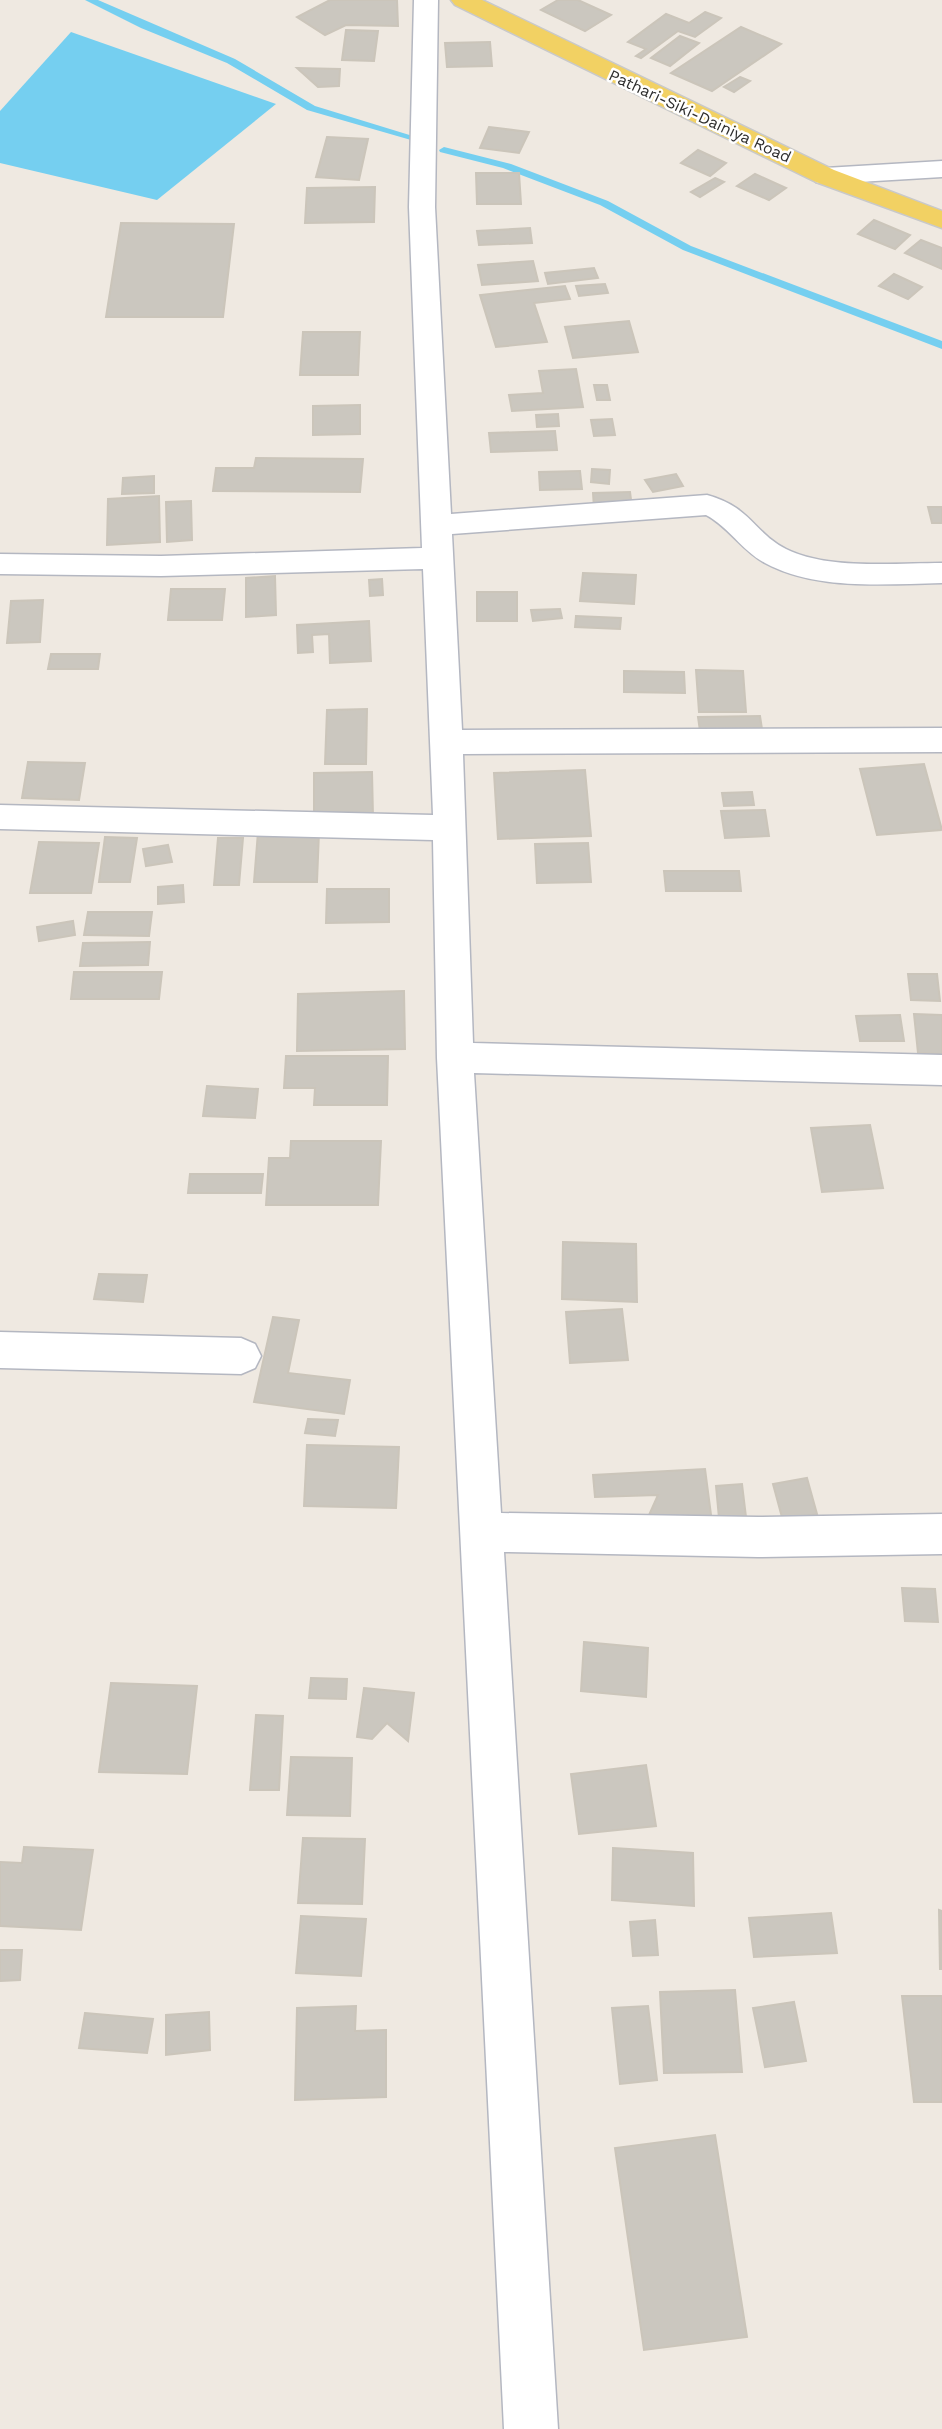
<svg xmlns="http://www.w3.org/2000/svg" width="942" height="2429" viewBox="0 0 942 2429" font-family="'Work Sans',sans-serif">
<rect width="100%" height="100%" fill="#efe9e1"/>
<polygon fill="#75cff0" points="71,32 276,104 157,200 0,163 0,111"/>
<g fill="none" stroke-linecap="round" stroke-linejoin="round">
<g fill="#75cff0" fill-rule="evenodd">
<polygon points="85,0 98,0 235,59 315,106 416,137 411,140 307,110 227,63 141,28"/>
<polygon points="444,147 511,164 608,201 691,246 942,341 942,349 683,250 600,205 503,168 440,152 439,150"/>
</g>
</g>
<g fill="#cbc7bf" stroke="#cbc5ba" stroke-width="2">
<polygon points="330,0 397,0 398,26 346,25 325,35 297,17"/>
<polygon points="558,0 578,0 611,15 585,31 541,10"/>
<polygon points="705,12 721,18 695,37 678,31 641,58 636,56 646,49 628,42 666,14 689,23"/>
<polygon points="741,27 781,44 712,91 671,73"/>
<polygon points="346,30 378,31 374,61 342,60"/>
<polygon points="680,36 699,43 670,66 651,58"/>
<polygon points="490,42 492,66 447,67 445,43"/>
<polygon points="297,68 340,69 339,86 318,87"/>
<polygon points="740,77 750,81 734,92 724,87"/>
<polygon points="489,127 529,132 519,153 480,148"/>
<polygon points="327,137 368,139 359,180 316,177"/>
<polygon points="698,150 726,163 710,176 681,163"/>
<polygon points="476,173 519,173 521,204 477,204"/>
<polygon points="755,174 786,188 769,200 737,186"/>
<polygon points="715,178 724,182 700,197 691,192"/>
<polygon points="375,187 374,222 305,223 307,188"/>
<polygon points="874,220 910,235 895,249 858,234"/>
<polygon points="121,223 234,224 223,317 106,317"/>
<polygon points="530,228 532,243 479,245 477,231"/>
<polygon points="921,240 942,248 942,269 905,253"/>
<polygon points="533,261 538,281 482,285 478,265"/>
<polygon points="594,268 598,278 548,284 545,273"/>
<polygon points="894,274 922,287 908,299 879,286"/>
<polygon points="605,284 608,293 579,296 576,286"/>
<polygon points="565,286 570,299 534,303 547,342 496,347 480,295"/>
<polygon points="629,321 638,352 573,358 565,327"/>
<polygon points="303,332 360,332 358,375 300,375"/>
<polygon points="576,369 583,407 512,411 509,395 543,393 539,371"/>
<polygon points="594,385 607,385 610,400 597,400"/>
<polygon points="360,405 360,434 313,435 313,406"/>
<polygon points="558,414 559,426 537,427 536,415"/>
<polygon points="612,419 615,435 594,436 591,420"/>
<polygon points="555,431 557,450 491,452 489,433"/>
<polygon points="256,458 363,459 360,492 213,491 216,468 254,468"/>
<polygon points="592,469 610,470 609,484 591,482"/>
<polygon points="580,471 582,489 540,490 539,472"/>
<polygon points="676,474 683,486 653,492 645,480"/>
<polygon points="154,476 154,493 122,494 123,478"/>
<polygon points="630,492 632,507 594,508 593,493"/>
<polygon points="159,496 160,542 107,545 108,499"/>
<polygon points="191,501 192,540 167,542 166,502"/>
<polygon points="928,507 942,507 942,523 932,523"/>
<polygon points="583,573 636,575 634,604 580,601"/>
<polygon points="275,576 276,615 246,617 246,578"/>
<polygon points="382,579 383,595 370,596 369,580"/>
<polygon points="171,589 225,589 222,620 168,620"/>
<rect x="477" y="592" width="40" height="29"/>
<polygon points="43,600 40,642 7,643 11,601"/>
<polygon points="560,609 562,618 533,621 531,610"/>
<polygon points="576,616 621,618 620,629 575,627"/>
<polygon points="369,621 371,661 330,663 329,634 312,635 313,652 298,653 297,625"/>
<polygon points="51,654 100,654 98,669 48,669"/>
<polygon points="696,670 743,671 746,712 699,712"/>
<polygon points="624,671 684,672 685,693 624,692"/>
<polygon points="367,709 366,764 325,764 327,710"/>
<polygon points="760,716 762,729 700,731 698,717"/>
<polygon points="28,762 85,763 79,800 22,798"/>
<polygon points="924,764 942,830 877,835 860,769"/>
<polygon points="585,770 591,836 498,839 494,773"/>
<polygon points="372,772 373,817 314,818 314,773"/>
<polygon points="752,792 754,805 724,806 722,793"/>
<polygon points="765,810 769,836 725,838 721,811"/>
<polygon points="258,832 319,832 317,882 254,882"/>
<polygon points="105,837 137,838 130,882 99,882"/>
<polygon points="218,838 243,838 239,885 214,885"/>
<polygon points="39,842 99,843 91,893 30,893"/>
<polygon points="588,843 591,882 537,883 535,844"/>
<polygon points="168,845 172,862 146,866 143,849"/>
<polygon points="664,871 739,871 741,891 666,891"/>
<polygon points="183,885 184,902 158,904 158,887"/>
<polygon points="327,889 389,889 389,922 326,923"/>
<polygon points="88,912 152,912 149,936 84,935"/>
<polygon points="73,921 75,935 39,941 37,927"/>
<polygon points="150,942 148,965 80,966 83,943"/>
<polygon points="74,972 162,972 159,999 71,999"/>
<polygon points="908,974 937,974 940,1001 911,1000"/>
<polygon points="404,991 405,1049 297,1051 298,994"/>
<polygon points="914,1014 942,1015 942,1054 918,1053"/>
<polygon points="900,1015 904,1041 860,1041 856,1016"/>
<polygon points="286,1056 388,1056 387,1105 314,1105 315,1088 284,1088"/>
<polygon points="207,1086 258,1089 255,1118 203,1116"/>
<polygon points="870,1125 883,1188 822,1192 811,1128"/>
<polygon points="291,1141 381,1141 378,1205 266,1205 269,1158 290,1158"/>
<polygon points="190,1174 263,1174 261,1193 188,1193"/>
<polygon points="563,1242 636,1244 637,1302 562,1299"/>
<polygon points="99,1274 147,1275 143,1302 94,1299"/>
<polygon points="622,1309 628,1360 570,1363 566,1312"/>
<polygon points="273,1317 299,1320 288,1373 350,1380 344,1414 254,1402"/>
<polygon points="308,1419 338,1420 335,1436 305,1433"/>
<polygon points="307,1445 399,1447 396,1508 304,1506"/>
<polygon points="705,1469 713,1530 641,1533 658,1495 595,1497 593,1475"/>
<polygon points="807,1478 817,1514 783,1521 773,1484"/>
<polygon points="742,1484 746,1517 719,1518 716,1486"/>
<polygon points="902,1588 935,1589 938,1622 905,1621"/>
<polygon points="584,1642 648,1648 646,1697 581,1691"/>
<polygon points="311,1678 347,1679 346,1699 309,1698"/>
<polygon points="111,1683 197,1686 187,1774 99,1772"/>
<polygon points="364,1688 414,1693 408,1741 387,1723 372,1739 357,1737"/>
<polygon points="256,1715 283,1716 279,1790 250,1790"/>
<polygon points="291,1757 352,1758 350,1816 287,1815"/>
<polygon points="646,1765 656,1826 579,1834 571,1774"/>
<polygon points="303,1838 365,1839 362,1904 298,1903"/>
<polygon points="24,1847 93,1850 81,1930 0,1926 0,1862 22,1863"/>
<polygon points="613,1848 693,1853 694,1906 612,1900"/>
<polygon points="939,1910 942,1911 942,1969 940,1969"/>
<polygon points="831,1913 837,1953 754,1957 749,1918"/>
<polygon points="301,1916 366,1919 361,1976 296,1973"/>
<polygon points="655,1920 658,1955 633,1956 630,1922"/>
<polygon points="0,1950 22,1950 20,1980 0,1981"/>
<polygon points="735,1990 742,2072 664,2073 660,1992"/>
<polygon points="902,1996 942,1996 942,2102 914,2102"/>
<polygon points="794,2002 806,2061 765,2067 753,2008"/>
<polygon points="356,2006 355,2031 386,2030 386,2097 295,2100 297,2008"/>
<polygon points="648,2006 657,2080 620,2084 612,2008"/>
<polygon points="209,2012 210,2050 166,2055 166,2015"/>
<polygon points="85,2013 153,2019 147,2053 79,2048"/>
<polygon points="715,2135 747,2337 644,2350 615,2148"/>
</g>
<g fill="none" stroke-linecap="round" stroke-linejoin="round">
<defs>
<g id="minor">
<path d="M414,0H438L435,207L451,514L707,495C751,507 753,532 786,549C828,570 896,563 942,563V583C885,584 817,591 765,563C742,551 729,527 706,515L452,534L462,730L942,728V752L463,754L473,1043L942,1055V1085L474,1073L501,1513L758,1517L942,1514V1554L758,1557L504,1552L558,2429H504L437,1058L433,840L0,829V805L433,815L423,569L161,576L0,574V554L161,556L422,548L409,207Z"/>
<polygon points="942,161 942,177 825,184 816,182 812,176 816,170 825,168"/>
<polygon points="0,1332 241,1338 255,1344 261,1356 255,1368 241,1374 0,1368"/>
</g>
<polygon id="major" points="451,0 482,0 834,170 942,211 942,228 816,182 455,5"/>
</defs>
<use href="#minor" stroke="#b4b7c1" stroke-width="3"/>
<use href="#major" stroke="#c9c9c9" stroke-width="3"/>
<use href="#minor" fill="#fff" fill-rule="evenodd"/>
<use href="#major" fill="#f2d163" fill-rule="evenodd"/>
</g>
<g text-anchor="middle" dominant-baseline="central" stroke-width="5" stroke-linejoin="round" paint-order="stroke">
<g font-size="16" fill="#2e2e2e" stroke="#fff">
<text transform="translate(700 116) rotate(25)">Pathari-Siki-Dainiya Road</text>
</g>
</g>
</svg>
